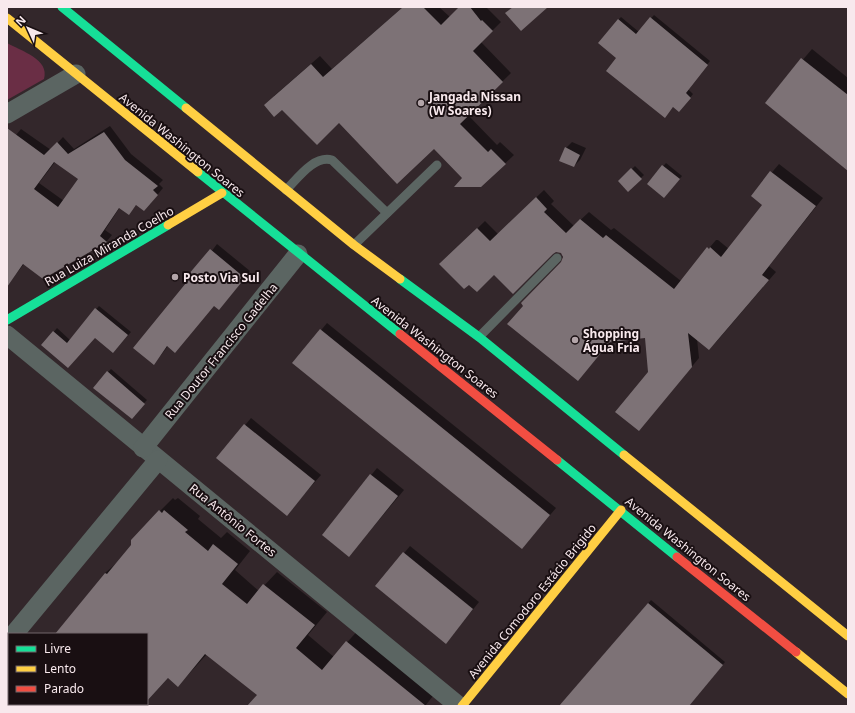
<svg xmlns="http://www.w3.org/2000/svg" width="855" height="713" viewBox="0 0 855 713" font-family="'Noto Sans',sans-serif">
<rect width="100%" height="100%" fill="#33272b"/>
<path fill="#6a2e45" d="M7,43C21,51 50,59 44,79L7,100Z"/>
<g fill="#0007" fill-rule="evenodd">
<polygon points="403,7 439,7 450,17 460,7 486,7 501,22 481,42 511,73 468,115 497,145 500,142 514,155 481,186 463,178 434,148 339,122 274,96 320,56 332,69"/>
<polygon points="654,15 710,61 688,89 693,94 682,108 674,106 667,114 618,58 618,20 621,17 639,32"/>
<polygon points="812,49 848,78 848,162 766,103"/>
<path d="M110,126L131,154L163,180L159,184L163,188L150,204H137L129,213L120,207L105,230L112,235L107,241L43,278L24,264L8,284L7,146L21,129L51,150L63,137L74,149ZM55,162L79,179L64,201L39,183Z"/>
<polygon points="572,142 586,148 580,160 574,166 566,148"/>
<polygon points="666,163 682,176 667,193 648,184"/>
<polygon points="779,164 823,198 769,266 776,272 717,341 709,349 697,339 699,358 639,430 649,372 646,337 611,341 578,380 562,253 558,251 494,273 441,264 485,221 498,234 544,190 554,201 551,204 574,226 589,212 611,230 614,228 681,281 716,240 718,240 729,249 764,204 752,196"/>
<polygon points="635,166 644,175 628,190 620,181"/>
<polygon points="217,244 250,271 225,302 214,305 175,352 168,346 154,364 188,283"/>
<polygon points="99,306 131,332 116,349 95,337 71,364 43,345 57,328 70,340"/>
<polygon points="327,323 556,508 522,548 294,363"/>
<polygon points="111,369 147,400 134,414 108,372"/>
<polygon points="251,418 321,475 287,514 218,458"/>
<polygon points="377,468 404,490 349,556 323,534"/>
<polygon points="173,498 175,500 178,498 200,516 198,519 221,538 227,532 250,551 235,570 259,591 277,572 327,612 308,635 334,657 360,628 437,691 425,706 249,706 258,695 207,654 178,686 169,677 147,701 147,634 56,634 105,573 119,561 160,511"/>
<polygon points="410,546 479,602 446,643 377,586"/>
<polygon points="651,600 725,662 688,706 560,706"/>
<polygon points="9,703 82,704 85,706 7,706"/>
<polygon points="133,704 144,704 142,706"/>
</g>
<g fill="#7d7276" fill-rule="evenodd">
<polygon points="403,7 423,7 441,25 459,7 470,7 481,21 482,20 493,31 473,51 503,82 460,124 488,152 491,149 506,164 481,187 454,187 462,178 434,149 397,184 339,123 317,145 282,110 274,117 264,105 311,64 323,77"/>
<polygon points="513,7 548,7 521,31 505,13"/>
<polygon points="650,17 708,65 686,93 691,98 679,112 673,107 665,118 606,71 616,58 598,43 618,19 636,34"/>
<polygon points="801,58 848,95 848,171 765,103"/>
<path d="M7,128L44,155L57,142L68,154L104,132L125,160L158,186L153,190L158,195L144,211L136,205L129,215L119,208L100,236L107,242L43,279L23,264L7,287ZM54,162L78,179L58,207L34,189Z"/>
<polygon points="565,147 580,155 574,167 559,161"/>
<polygon points="662,165 680,179 664,198 647,184"/>
<polygon points="631,168 642,179 628,192 618,181"/>
<polygon points="770,171 816,206 762,275 769,280 709,350 688,333 692,367 639,431 615,412 648,372 645,338 610,342 578,381 507,324 523,306 521,303 561,262 563,257 561,253 556,252 553,254 513,294 494,275 477,292 469,285 464,289 439,264 477,228 490,241 536,197 547,209 544,212 566,233 580,219 603,238 606,235 674,289 707,247 709,249 710,247 721,257 762,205 751,196"/>
<polygon points="210,249 245,278 219,310 214,306 175,353 167,346 154,365 133,348 186,283 183,281"/>
<polygon points="95,308 128,335 113,353 95,338 68,368 41,345 53,331 67,343"/>
<polygon points="320,329 550,515 522,549 292,363"/>
<polygon points="107,371 145,404 132,419 93,388"/>
<polygon points="244,424 315,481 287,516 216,458"/>
<polygon points="370,474 398,496 349,557 322,535"/>
<polygon points="159,510 162,513 164,510 188,530 185,532 208,551 213,544 238,564 222,584 247,604 263,584 315,625 296,648 322,670 346,641 426,706 247,706 257,695 205,654 178,687 168,678 147,701 147,634 55,634 105,573 107,574 131,545 131,540"/>
<polygon points="403,552 473,609 446,644 375,586"/>
<polygon points="648,603 723,665 689,706 559,706"/>
</g>
<g fill="none" stroke-linecap="round" stroke-linejoin="round">
<g stroke="#5b6562" stroke-width="9">
<path d="M286,190C298,178 314,155 332,160L387,213"/>
<polyline points="354,245 437,165"/>
<polyline points="479,337 557,258"/>
</g>
<g stroke="#5b6562" stroke-width="19">
<polyline points="7,114 76,74"/>
<polyline points="7,335 459,706"/>
<polyline points="143,448 298,254"/>
<polyline points="14,634 158,460"/>
<polyline points="7,690 9,689"/>
<polyline points="88,704 90,706"/>
</g>
<g stroke="#16e098" stroke-width="9">
<polyline points="62,7 186,108"/>
<polyline points="198,172 400,334"/>
<polyline points="400,279 479,337 624,455"/>
<polyline points="7,320 168,225"/>
<polyline points="557,460 677,557"/>
</g>
<g stroke="#ffcf43" stroke-width="9">
<polyline points="7,18 198,172"/>
<polyline points="186,108 354,245 400,279"/>
<polyline points="168,225 222,193"/>
<polyline points="624,455 848,636"/>
<polyline points="796,652 848,694"/>
<polyline points="462,706 621,510"/>
</g>
<g stroke="#f24e42" stroke-width="9">
<polyline points="400,334 557,460"/>
<polyline points="677,557 796,652"/>
</g>
</g>
<g fill="#b3a5a9" stroke="#190f12" stroke-width="1.5">
<circle cx="421" cy="103" r="4"/>
<circle cx="175" cy="277" r="4"/>
<circle cx="575" cy="340" r="4"/>
</g>
<g text-anchor="middle" dominant-baseline="central" stroke-width="4" stroke-linejoin="round" paint-order="stroke">
<g font-size="12" font-weight="bold" fill="#f8e9ed" stroke="#190f12" text-anchor="start">
<text x="429" y="96">Jangada Nissan<tspan x="429" dy="14">(W Soares)</tspan></text>
<text x="183" y="277">Posto Via Sul</text>
<text x="583" y="333">Shopping<tspan x="583" dy="14">Água Fria</tspan></text>
</g>
<g font-size="12" fill="#f8e9ed" stroke="#190f12">
<text transform="translate(182 145) rotate(39)">Avenida Washington Soares</text>
<text transform="translate(109 246) rotate(-30)">Rua Luiza Miranda Coelho</text>
<text transform="translate(435 347) rotate(38)">Avenida Washington Soares</text>
<text transform="translate(221 351) rotate(-51)">Rua Doutor Francisco Gadelha</text>
<text transform="translate(233 520) rotate(39)">Rua Antônio Fortes</text>
<text transform="translate(688 549) rotate(39)">Avenida Washington Soares</text>
<text transform="translate(532 601) rotate(-51)">Avenida Comodoro Estácio Brigido</text>
</g>
</g>
<rect width="855" height="713" fill="none" stroke="#f8e9ed" stroke-width="16"/>
<rect x="8" y="633" width="140" height="72" fill="#190f12" stroke="#72666a"/>
<rect x="16" y="646" width="20" height="6" fill="#16e098" stroke="#72666a"/>
<text x="44" y="653" font-size="12" fill="#f8e9ed">Livre</text>
<rect x="16" y="666" width="20" height="6" fill="#ffcf43" stroke="#72666a"/>
<text x="44" y="673" font-size="12" fill="#f8e9ed">Lento</text>
<rect x="16" y="686" width="20" height="6" fill="#f24e42" stroke="#72666a"/>
<text x="44" y="693" font-size="12" fill="#f8e9ed">Parado</text>
<g transform="translate(28 28) rotate(314)" stroke="#190f12" stroke-width="3" paint-order="stroke">
<path d="M0-3L7 15L0 10L-7 15Z" fill="#f8e9ed"/>
<text y="-6" font-size="11" font-weight="bold" text-anchor="middle" fill="#f8e9ed">N</text>
</g>
</svg>
